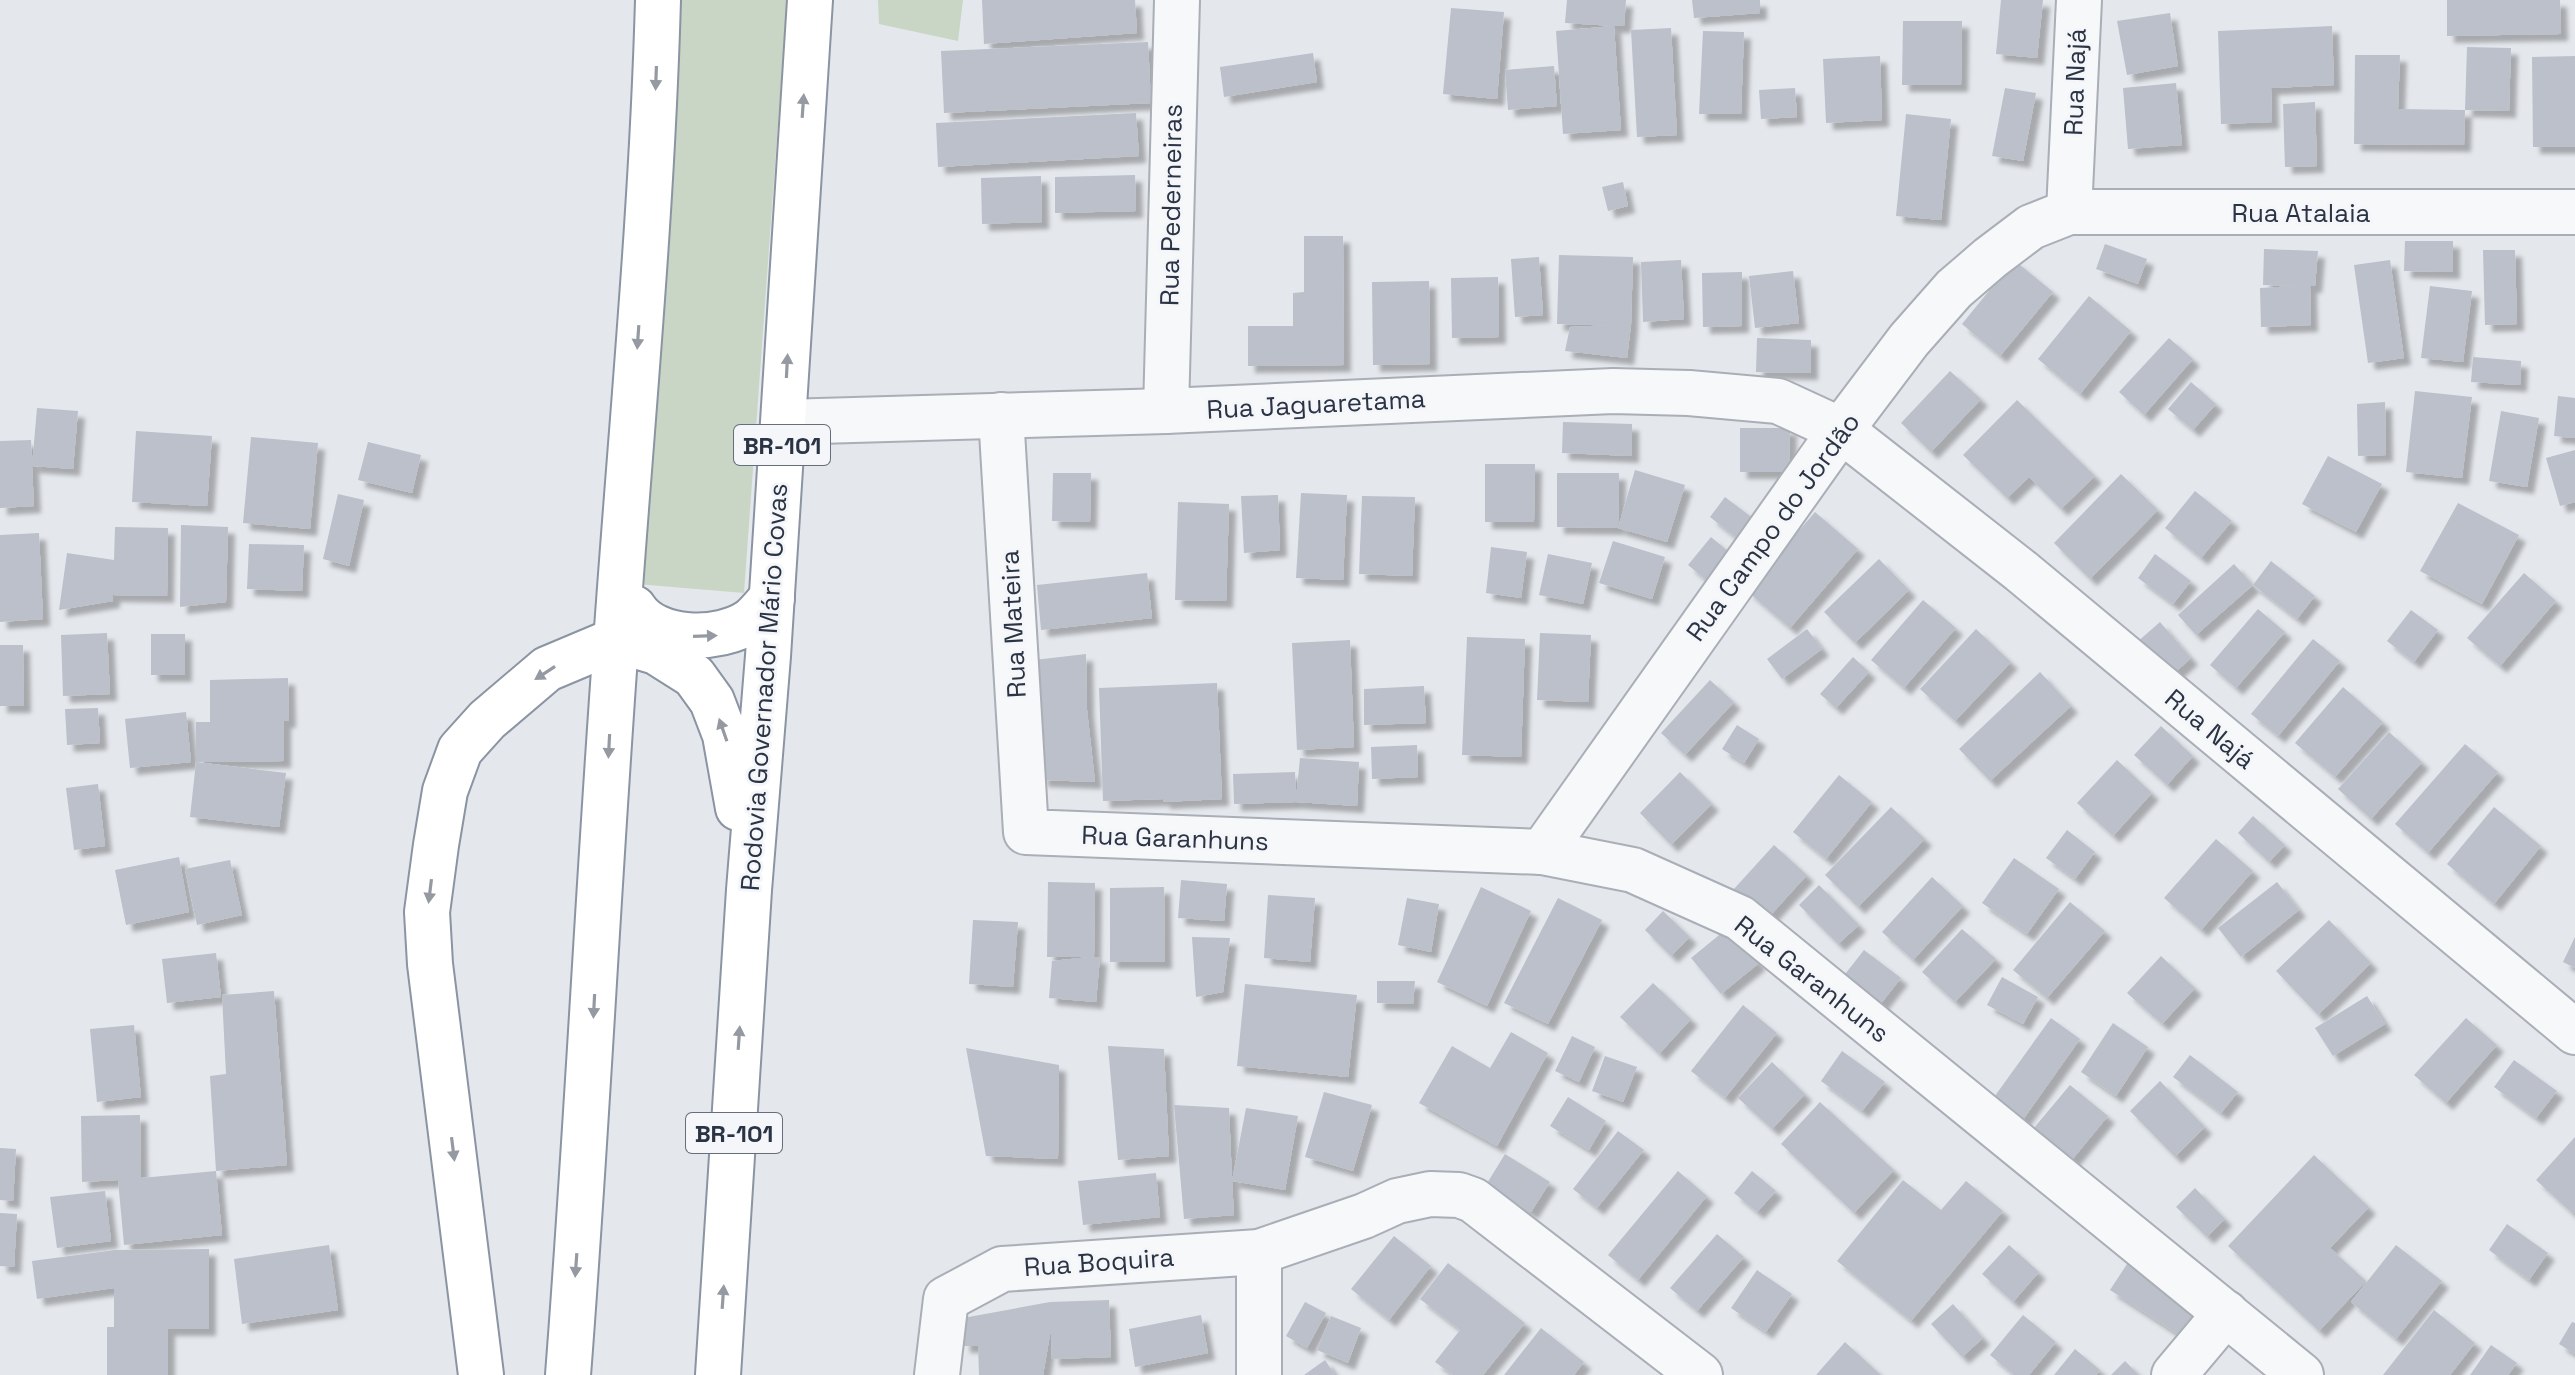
<svg xmlns="http://www.w3.org/2000/svg" width="2575" height="1375" viewBox="0 0 2575 1375" font-family="'Space Grotesk',sans-serif">
<defs>
<filter id="shadow"><feDropShadow dx="7" dy="7" stdDeviation="2" flood-color="#0004"/></filter>
</defs>
<rect width="100%" height="100%" fill="#e4e7ec"/>
<g fill="#c9d6c5">
<polygon points="680,0 787,0 744,593 637,584"/>
<polygon points="878,0 963,0 958,41 879,24"/>
</g>
<g fill="#bbc0ca" filter="url(#shadow)">
<polygon points="982,0 1135,0 1137,33 984,44"/>
<polygon points="1567,0 1626,0 1624,26 1614,26 1621,130 1563,134 1556,31 1614,26 1565,23"/>
<polygon points="1692,0 1760,0 1760,13 1694,18"/>
<polygon points="2001,0 2043,0 2037,58 1996,54"/>
<polygon points="2447,0 2560,0 2561,34 2447,36"/>
<polygon points="1451,8 1504,12 1497,99 1443,94"/>
<polygon points="2170,13 2178,66 2127,75 2117,21"/>
<polygon points="1903,21 1962,21 1961,85 1902,85"/>
<polygon points="2332,26 2334,85 2271,88 2272,122 2221,124 2218,31"/>
<polygon points="1671,28 1677,135 1637,137 1631,30"/>
<polygon points="1703,31 1744,32 1741,114 1699,114"/>
<polygon points="1148,42 1151,103 944,113 941,51"/>
<polygon points="2467,47 2511,48 2509,111 2465,110"/>
<polygon points="1313,53 1317,82 1224,97 1220,67"/>
<polygon points="2355,55 2400,55 2398,109 2465,110 2464,145 2354,144"/>
<polygon points="1880,56 1882,120 1826,123 1823,59"/>
<polygon points="2575,56 2575,147 2533,147 2532,57"/>
<polygon points="1554,66 1557,106 1508,110 1505,70"/>
<polygon points="2176,83 2182,145 2128,149 2123,88"/>
<polygon points="1795,88 1797,117 1761,119 1759,90"/>
<polygon points="2005,88 2036,93 2023,161 1992,156"/>
<polygon points="2315,102 2317,166 2285,167 2283,104"/>
<polygon points="1136,113 1139,156 938,167 936,123"/>
<polygon points="1906,114 1951,119 1941,220 1896,216"/>
<polygon points="1135,175 1136,211 1055,213 1055,177"/>
<polygon points="1041,176 1042,222 982,224 981,178"/>
<polygon points="1623,182 1628,206 1608,211 1602,187"/>
<polygon points="1304,236 1343,236 1344,365 1248,366 1248,326 1293,326 1293,293 1304,292"/>
<polygon points="2405,241 2453,241 2453,272 2404,271"/>
<polygon points="2105,244 2147,259 2138,284 2096,269"/>
<polygon points="2264,249 2318,251 2315,286 2310,286 2311,325 2261,327 2260,288 2300,286 2263,285"/>
<polygon points="2483,250 2515,250 2517,324 2485,325"/>
<polygon points="1559,255 1633,257 1631,325 1627,358 1565,351 1570,327 1612,325 1557,324"/>
<polygon points="1539,257 1543,315 1515,317 1511,259"/>
<polygon points="1681,260 1684,319 1643,322 1641,262"/>
<polygon points="2014,260 2053,292 2000,356 1962,324"/>
<polygon points="2390,260 2404,358 2368,363 2354,265"/>
<polygon points="1793,271 1799,323 1755,328 1749,276"/>
<polygon points="1742,272 1742,326 1703,327 1702,273"/>
<polygon points="1498,277 1499,337 1452,338 1451,278"/>
<polygon points="1429,281 1430,364 1373,365 1372,282"/>
<polygon points="2430,286 2472,291 2463,362 2421,358"/>
<polygon points="2089,296 2131,331 2080,394 2038,359"/>
<polygon points="1757,338 1811,340 1811,373 1756,372"/>
<polygon points="2169,338 2193,359 2144,415 2119,392"/>
<polygon points="2473,357 2521,361 2520,385 2471,382"/>
<polygon points="1950,371 1981,399 1931,452 1901,423"/>
<polygon points="2191,382 2216,404 2193,430 2168,409"/>
<polygon points="2415,391 2472,397 2462,478 2406,472"/>
<polygon points="2558,396 2575,398 2575,438 2554,436"/>
<polygon points="2017,400 2095,476 2061,509 2029,477 2007,498 1963,455"/>
<polygon points="2385,402 2386,455 2358,456 2357,404"/>
<polygon points="37,408 78,411 73,469 32,466 34,506 0,508 0,441 31,440 32,466"/>
<polygon points="2501,411 2539,418 2527,487 2489,481"/>
<polygon points="1563,422 1632,424 1632,456 1562,453"/>
<polygon points="1740,428 1790,428 1789,472 1740,472"/>
<polygon points="136,431 212,436 207,506 132,502"/>
<polygon points="251,437 318,443 310,529 243,523"/>
<polygon points="368,442 421,455 412,493 358,480"/>
<polygon points="2575,450 2575,502 2560,506 2546,458"/>
<polygon points="2328,456 2382,484 2356,532 2302,504"/>
<polygon points="1485,464 1535,464 1534,522 1485,522"/>
<polygon points="1635,470 1685,485 1667,542 1618,528"/>
<polygon points="1053,473 1091,473 1090,522 1052,521"/>
<polygon points="1557,473 1619,473 1618,528 1557,527"/>
<polygon points="2121,474 2158,510 2090,579 2054,543"/>
<polygon points="2195,491 2232,521 2201,558 2165,528"/>
<polygon points="1301,493 1347,495 1343,580 1296,578"/>
<polygon points="338,494 364,500 349,566 323,559"/>
<polygon points="1278,495 1280,550 1244,553 1241,496"/>
<polygon points="1362,496 1415,497 1412,576 1359,574"/>
<polygon points="1725,497 1758,522 1742,542 1710,517"/>
<polygon points="1178,502 1229,504 1226,601 1175,600"/>
<polygon points="2458,503 2519,535 2482,604 2420,571"/>
<polygon points="1815,512 1858,549 1790,628 1747,591"/>
<polygon points="181,525 228,527 226,602 180,607"/>
<polygon points="115,527 168,528 167,596 113,595 113,601 59,610 67,553 114,560"/>
<polygon points="39,533 43,619 0,622 0,535"/>
<polygon points="1711,537 1734,556 1711,584 1688,565"/>
<polygon points="1613,541 1665,557 1652,599 1599,583"/>
<polygon points="249,544 304,545 302,591 247,589"/>
<polygon points="1491,547 1527,552 1521,598 1486,593"/>
<polygon points="1548,554 1592,563 1583,604 1539,595"/>
<polygon points="2155,554 2191,581 2173,604 2138,578"/>
<polygon points="1879,559 1909,590 1855,643 1824,612"/>
<polygon points="2271,561 2315,596 2297,619 2253,585"/>
<polygon points="2234,564 2253,585 2196,635 2178,615"/>
<polygon points="1147,573 1152,618 1041,630 1037,585"/>
<polygon points="2524,573 2556,601 2500,666 2467,638"/>
<polygon points="1923,600 1956,628 1904,688 1871,660"/>
<polygon points="2258,609 2285,632 2236,688 2210,665"/>
<polygon points="2411,610 2438,630 2414,662 2387,641"/>
<polygon points="2160,622 2191,658 2168,679 2136,643"/>
<polygon points="1807,629 1822,649 1782,679 1767,659"/>
<polygon points="1976,629 2011,662 1955,721 1920,689"/>
<polygon points="107,633 110,694 63,696 61,635"/>
<polygon points="1540,633 1591,635 1588,702 1537,700"/>
<rect x="151" y="634" width="34" height="41"/>
<polygon points="1467,637 1525,639 1521,757 1462,755"/>
<polygon points="2313,639 2340,661 2278,736 2251,714"/>
<polygon points="1350,640 1354,747 1297,750 1292,643"/>
<polygon points="0,645 23,645 24,706 0,706"/>
<polygon points="1086,654 1087,710 1095,782 1041,780 1034,660"/>
<polygon points="1853,657 1869,672 1836,708 1820,694"/>
<polygon points="2040,672 2071,706 1990,781 1959,749"/>
<polygon points="288,678 289,721 284,721 284,761 196,762 196,722 210,722 210,680"/>
<polygon points="1710,680 1734,702 1685,755 1661,733"/>
<polygon points="1217,683 1222,799 1163,802 1163,799 1103,801 1099,688"/>
<polygon points="1424,686 1426,723 1364,725 1364,689"/>
<polygon points="2343,687 2383,722 2335,777 2295,743"/>
<polygon points="98,708 100,743 67,745 65,709"/>
<polygon points="186,712 191,762 130,768 125,719"/>
<polygon points="1737,725 1759,739 1744,763 1722,749"/>
<polygon points="2161,726 2193,756 2167,785 2134,755"/>
<polygon points="2389,732 2422,762 2371,819 2338,789"/>
<polygon points="2465,744 2498,772 2428,853 2395,824"/>
<polygon points="1417,745 1418,777 1372,779 1371,747"/>
<polygon points="1300,758 1359,762 1357,806 1296,802 1234,804 1233,774 1295,772 1296,799"/>
<polygon points="2117,760 2152,793 2113,836 2077,803"/>
<polygon points="196,762 286,773 279,827 190,817"/>
<polygon points="1680,772 1712,804 1671,845 1640,813"/>
<polygon points="1839,775 1872,802 1826,859 1793,832"/>
<polygon points="98,784 105,846 74,850 66,788"/>
<polygon points="1891,807 1925,839 1858,907 1825,875"/>
<polygon points="2494,807 2541,846 2494,904 2447,864"/>
<polygon points="2253,816 2285,845 2269,862 2238,833"/>
<polygon points="2067,830 2095,852 2075,879 2046,858"/>
<polygon points="2216,839 2253,871 2201,930 2164,898"/>
<polygon points="1774,845 1807,875 1766,920 1733,890"/>
<polygon points="179,857 189,912 126,925 115,870"/>
<polygon points="2014,858 2059,889 2027,934 1982,903"/>
<polygon points="230,860 242,915 197,925 185,869"/>
<polygon points="1932,877 1963,906 1913,960 1882,932"/>
<polygon points="1181,880 1227,884 1224,921 1178,918"/>
<polygon points="1048,882 1095,883 1094,957 1100,957 1096,1002 1049,998 1052,961 1090,957 1047,957"/>
<polygon points="2277,882 2299,910 2241,957 2218,928"/>
<polygon points="1819,885 1859,925 1838,944 1799,905"/>
<polygon points="1164,887 1165,962 1110,962 1110,888"/>
<polygon points="1481,887 1531,911 1487,1006 1437,982"/>
<polygon points="1268,895 1315,898 1310,962 1264,958"/>
<polygon points="1407,898 1439,904 1431,952 1398,945"/>
<polygon points="1558,898 1602,920 1548,1024 1504,1003"/>
<polygon points="2070,902 2105,931 2047,998 2013,970"/>
<polygon points="1663,911 1690,937 1671,956 1645,930"/>
<polygon points="973,920 1018,922 1013,987 969,984"/>
<polygon points="2329,920 2371,963 2318,1015 2276,971"/>
<polygon points="1729,927 1759,963 1721,994 1691,958"/>
<polygon points="1962,929 1996,959 1955,1002 1922,972"/>
<polygon points="1192,937 1230,938 1223,992 1196,997"/>
<polygon points="2575,937 2575,968 2563,962"/>
<polygon points="1864,950 1901,978 1879,1006 1842,978"/>
<polygon points="216,953 221,997 167,1003 162,959"/>
<polygon points="2161,956 2195,988 2162,1024 2127,993"/>
<polygon points="2002,977 2038,997 2023,1024 1987,1005"/>
<polygon points="1377,981 1415,981 1413,1004 1377,1003"/>
<polygon points="1653,983 1691,1019 1659,1054 1620,1017"/>
<polygon points="1245,984 1357,995 1348,1077 1237,1066"/>
<polygon points="274,991 287,1165 216,1171 210,1076 226,1074 222,995"/>
<polygon points="2367,996 2385,1024 2333,1056 2315,1028"/>
<polygon points="1743,1005 1777,1033 1725,1098 1691,1071"/>
<polygon points="2051,1018 2080,1039 2022,1121 1992,1100"/>
<polygon points="2466,1018 2497,1045 2446,1103 2414,1075"/>
<polygon points="2113,1023 2148,1047 2116,1096 2081,1072"/>
<polygon points="134,1025 141,1097 97,1102 90,1029"/>
<polygon points="1511,1032 1548,1053 1497,1146 1419,1103 1452,1046 1490,1068"/>
<polygon points="1572,1036 1595,1047 1579,1082 1555,1071"/>
<polygon points="1108,1046 1164,1049 1169,1156 1118,1160"/>
<polygon points="966,1048 1059,1065 1058,1159 986,1156"/>
<polygon points="1842,1051 1885,1082 1862,1111 1821,1081"/>
<polygon points="2190,1055 2238,1092 2221,1113 2173,1077"/>
<polygon points="1605,1056 1637,1067 1623,1102 1592,1091"/>
<polygon points="2514,1060 2557,1091 2536,1118 2494,1087"/>
<polygon points="1772,1062 1805,1094 1772,1129 1738,1098"/>
<polygon points="2160,1081 2205,1127 2175,1157 2130,1111"/>
<polygon points="2070,1085 2108,1116 2071,1161 2033,1129"/>
<polygon points="1324,1092 1372,1105 1353,1171 1305,1157"/>
<polygon points="1568,1097 1606,1121 1589,1150 1550,1126"/>
<polygon points="1820,1102 1894,1170 1854,1213 1781,1144"/>
<polygon points="1174,1105 1229,1108 1232,1181 1246,1108 1298,1116 1285,1190 1232,1181 1234,1215 1184,1219"/>
<polygon points="140,1115 141,1178 216,1171 222,1235 124,1245 118,1180 82,1182 81,1116"/>
<polygon points="1618,1131 1644,1150 1597,1208 1573,1189"/>
<polygon points="2575,1137 2575,1212 2573,1214 2536,1180"/>
<polygon points="0,1148 16,1149 13,1201 0,1200"/>
<polygon points="1505,1154 1550,1182 1531,1212 1486,1185"/>
<polygon points="2314,1155 2369,1207 2330,1248 2366,1281 2319,1331 2228,1246"/>
<polygon points="1678,1171 1707,1196 1638,1280 1608,1255"/>
<polygon points="1752,1171 1776,1191 1757,1212 1734,1193"/>
<polygon points="1156,1173 1160,1217 1083,1225 1078,1181"/>
<polygon points="1903,1180 1941,1210 1966,1181 2003,1211 1911,1321 1837,1261"/>
<polygon points="2195,1188 2225,1219 2207,1237 2176,1207"/>
<polygon points="105,1191 111,1241 57,1248 50,1197"/>
<polygon points="0,1213 17,1214 14,1267 0,1266"/>
<polygon points="2507,1224 2548,1253 2529,1280 2489,1250"/>
<polygon points="1717,1234 1744,1257 1697,1311 1670,1288"/>
<polygon points="1394,1236 1431,1266 1389,1320 1351,1289"/>
<polygon points="329,1245 338,1310 242,1324 234,1259"/>
<polygon points="2009,1245 2039,1272 2013,1302 1982,1274"/>
<polygon points="2396,1245 2442,1281 2396,1339 2351,1302"/>
<polygon points="209,1249 209,1329 168,1329 168,1375 107,1375 107,1327 114,1327 114,1288 37,1299 32,1261 115,1250"/>
<polygon points="2129,1261 2200,1307 2181,1336 2110,1290"/>
<polygon points="1448,1263 1525,1323 1483,1375 1453,1375 1435,1362 1460,1330 1420,1299"/>
<polygon points="1757,1270 1792,1294 1766,1332 1731,1308"/>
<polygon points="1109,1300 1111,1357 1052,1359 1051,1329 1043,1375 979,1375 978,1346 963,1346 963,1318 1050,1302"/>
<polygon points="1305,1302 1326,1313 1307,1348 1286,1336"/>
<polygon points="1953,1304 1983,1338 1962,1357 1931,1324"/>
<polygon points="2434,1310 2475,1343 2450,1375 2383,1375"/>
<polygon points="1201,1315 1208,1353 1135,1367 1129,1329"/>
<polygon points="2023,1315 2056,1342 2029,1375 2014,1375 1990,1355"/>
<polygon points="1331,1316 1361,1328 1348,1363 1317,1350"/>
<polygon points="2572,1322 2575,1323 2575,1354 2559,1344"/>
<polygon points="1541,1328 1584,1362 1574,1375 1504,1375"/>
<polygon points="1845,1342 1881,1375 1816,1375"/>
<polygon points="2491,1345 2517,1363 2508,1375 2470,1375"/>
<polygon points="2075,1349 2100,1370 2096,1375 2054,1375"/>
<polygon points="1325,1360 1335,1375 1304,1375"/>
<polygon points="2125,1361 2139,1375 2111,1375"/>
</g>
<g fill="none" stroke-linecap="round" stroke-linejoin="round">
<defs>
<g id="street">
<polyline points="2069,212 2079,0"/>
<polyline points="1166,411 1177,0"/>
<polyline points="1001,415 1026,832 1542,852 1633,870 1740,918 2301,1375"/>
<polyline points="784,422 1166,411 1613,391 1689,393 1778,401 1841,430 2021,571 2575,1032"/>
<polyline points="1542,852 1841,430 1909,340 1954,289 1990,258 2031,227 2069,212 2575,212"/>
<polyline points="937,1375 946,1299 1002,1269 1259,1252 1364,1216 1397,1201 1430,1194 1459,1195 1473,1200 1700,1375"/>
<polyline points="1259,1375 1259,1252"/>
<polyline points="2174,1375 2226,1313"/>
</g>
<g id="highway">
<path d="M634,608C655,642 720,642 750,621C758,615 765,605 772,598"/>
<polyline points="481,1375 430,964 427,912 436,845 445,791 460,750 487,720 547,669 616,640 656,652 694,676 712,701 725,735 738,808"/>
<path d="M568,1375C587,1131 598,887 616,643C631,429 652,215 658,0"/>
<polyline points="718,1375 749,890 768,656 810,0"/>
</g>
</defs>
<use href="#street" stroke="#a9aeb7" stroke-width="48"/>
<use href="#highway" stroke="#8b94a3" stroke-width="48"/>
<use href="#street" stroke="#f7f8fa" stroke-width="44"/>
<use href="#highway" stroke="#fff" stroke-width="44"/>
</g>
<defs><path id="oneway-solid" d="M-6-.8H1V-3.2L6.5 0L1 3.2V.8H-6Z" transform="scale(2)"/></defs>
<g fill="#959aa2">
<use href="#oneway-solid" transform="translate(656 78) rotate(92)"/>
<use href="#oneway-solid" transform="translate(803 106) rotate(-86)"/>
<use href="#oneway-solid" transform="translate(638 337) rotate(94)"/>
<use href="#oneway-solid" transform="translate(787 366) rotate(-87)"/>
<use href="#oneway-solid" transform="translate(705 636) rotate(-2)"/>
<use href="#oneway-solid" transform="translate(545 673) rotate(147)"/>
<use href="#oneway-solid" transform="translate(723 730) rotate(-109)"/>
<use href="#oneway-solid" transform="translate(609 746) rotate(93)"/>
<use href="#oneway-solid" transform="translate(430 891) rotate(97)"/>
<use href="#oneway-solid" transform="translate(594 1006) rotate(93)"/>
<use href="#oneway-solid" transform="translate(739 1038) rotate(-86)"/>
<use href="#oneway-solid" transform="translate(453 1149) rotate(83)"/>
<use href="#oneway-solid" transform="translate(576 1265) rotate(94)"/>
<use href="#oneway-solid" transform="translate(723 1297) rotate(-86)"/>
</g>
<g text-anchor="middle" dominant-baseline="central" stroke-width="6" stroke-linejoin="round" paint-order="stroke">
<g fill="#f4f6f9" stroke="#676e7b" stroke-width="2">
<rect x="734" y="425" width="96" height="40" rx="6"/>
<rect x="686" y="1113" width="96" height="40" rx="6"/>
</g>
<g font-size="24" font-weight="bold" fill="#2b3445">
<text x="782" y="445">BR-101</text>
<text x="734" y="1133">BR-101</text>
</g>
<g font-size="26" fill="#2b3445" stroke="#f4f6f9">
<text transform="translate(2075 82) rotate(-88)">Rua Najá</text>
<text transform="translate(1171 205) rotate(-89)">Rua Pederneiras</text>
<text x="2301" y="213">Rua Atalaia</text>
<text transform="translate(1316 404) rotate(-3)">Rua Jaguaretama</text>
<text transform="translate(1773 527) rotate(-54)">Rua Campo do Jordão</text>
<text transform="translate(1013 624) rotate(-93)">Rua Mateira</text>
<text transform="translate(764 687) rotate(-86)">Rodovia Governador Mário Covas</text>
<text transform="translate(2210 729) rotate(40)">Rua Najá</text>
<text transform="translate(1175 838) rotate(2)">Rua Garanhuns</text>
<text transform="translate(1812 979) rotate(38)">Rua Garanhuns</text>
<text transform="translate(1099 1262) rotate(-4)">Rua Boquira</text>
</g>
</g>
</svg>
